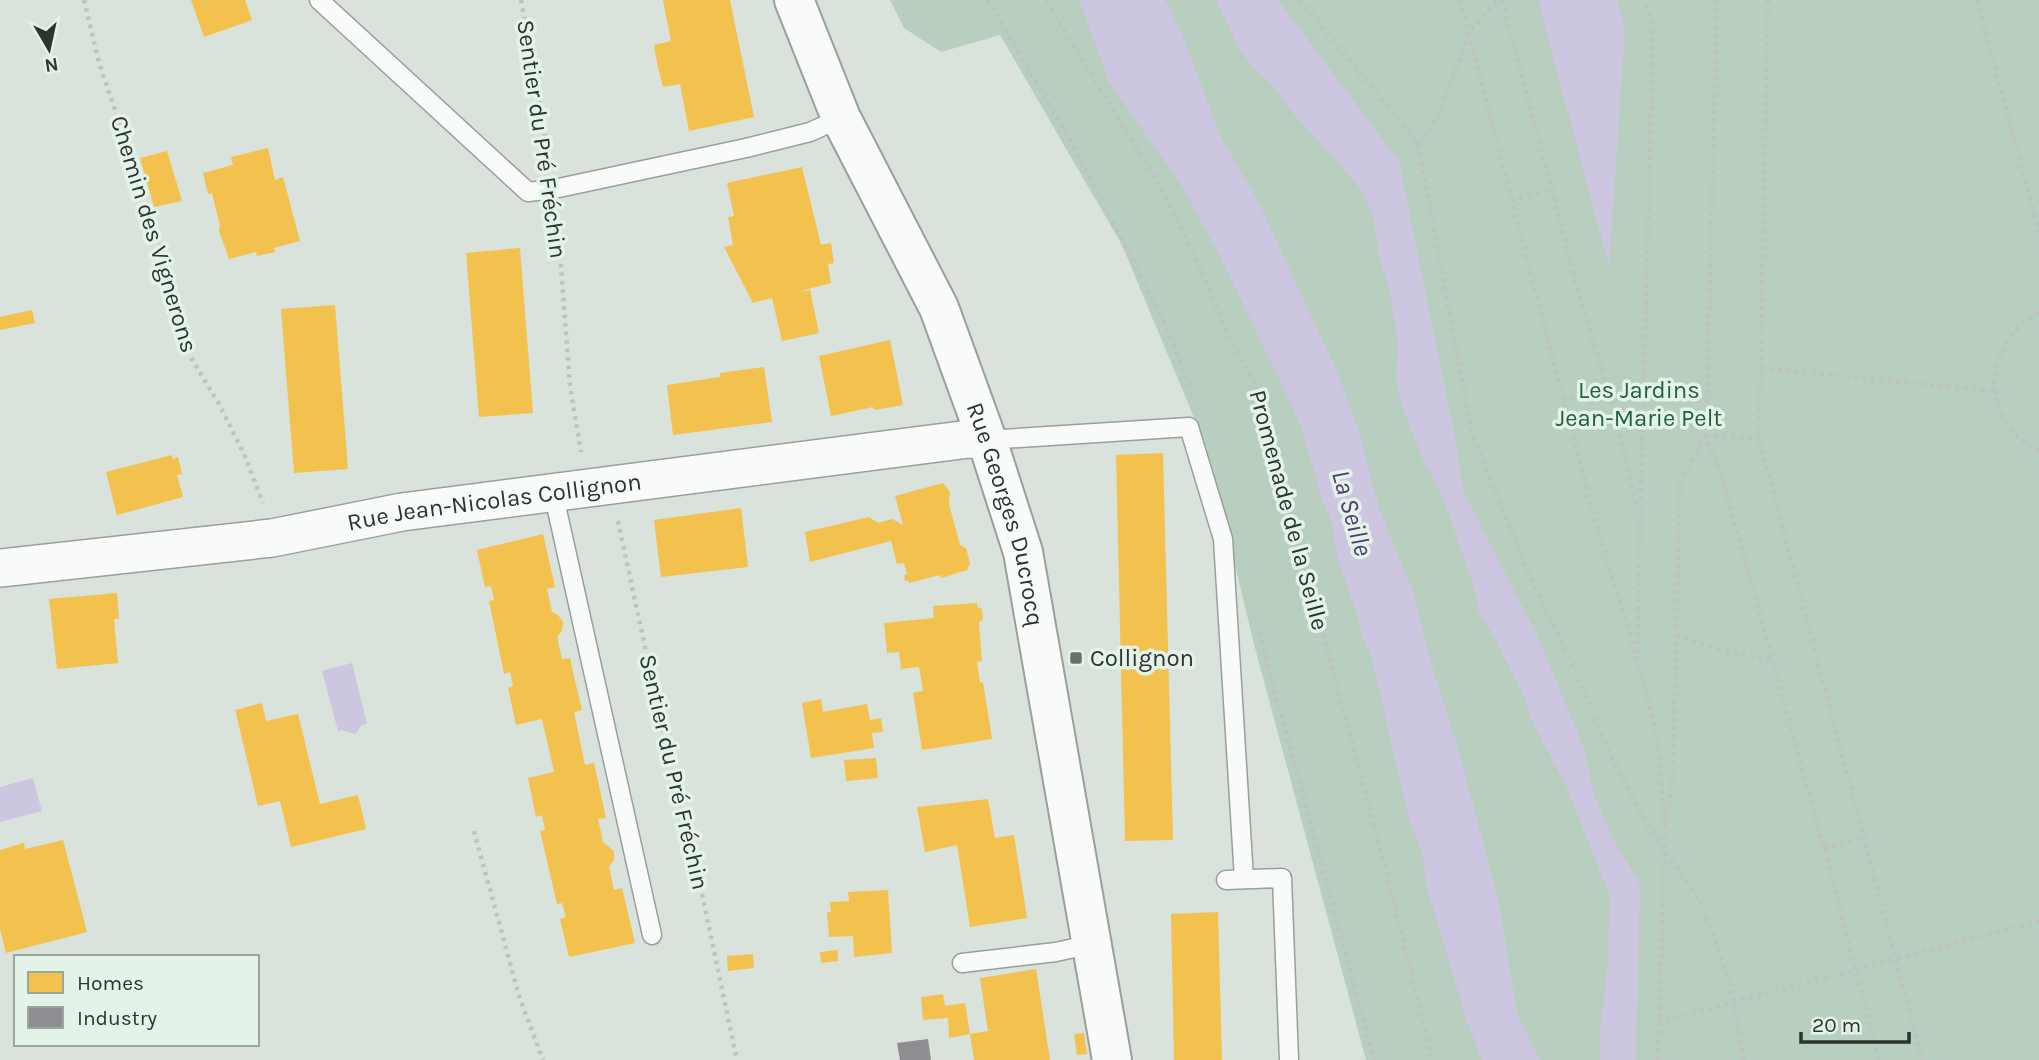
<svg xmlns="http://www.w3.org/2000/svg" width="2039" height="1060" viewBox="0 0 2039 1060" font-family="Karla,sans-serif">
<rect width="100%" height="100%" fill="#dae2dc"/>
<polygon fill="#b8cebe" points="890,0 2039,0 2039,1060 1366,1060 1255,648 1206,446 1122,245 1000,35 941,52 904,28"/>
<g fill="#ccc6e0">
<polygon points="1079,0 1165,0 1181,31 1221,137 1260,205 1339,376 1360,435 1380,511 1412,589 1434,672 1462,761 1500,909 1517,1013 1540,1060 1482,1060 1465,1016 1427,887 1422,852 1409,820 1371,655 1362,636 1357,613 1337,558 1332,523 1320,494 1301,425 1219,254 1181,185 1109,82"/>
<polygon points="1216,0 1278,0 1399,161 1456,442 1463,490 1539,639 1583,746 1595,797 1613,838 1640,885 1636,1060 1600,1060 1600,1031 1607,970 1610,897 1567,788 1532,721 1523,694 1495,639 1478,610 1475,591 1448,511 1436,483 1423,460 1400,401 1396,378 1398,343 1390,292 1379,255 1373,216 1362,191 1341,166 1291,111 1274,87 1253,68 1238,47"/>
<polygon points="1538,0 1617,0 1625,29 1609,267"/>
<polygon points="352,663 367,724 362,725 355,734 342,730 338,731 322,671"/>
<polygon points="33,778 42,811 0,822 0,787"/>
</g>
<g fill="#f2c14e">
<polygon points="191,0 245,0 252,20 204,37"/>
<polygon points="663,0 730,0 754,117 689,131 680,84 663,87 658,67 654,45 671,41"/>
<polygon points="268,148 275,180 283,177 300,241 274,248 275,252 257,256 256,252 229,259 219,231 220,226 212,193 208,194 203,173 233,165 231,157"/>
<polygon points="167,151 182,201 154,207 140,158"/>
<polygon points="802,167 821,245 831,243 834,263 828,264 831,283 797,292 810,290 819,333 782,341 772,298 753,303 724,247 733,245 728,217 734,216 727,183"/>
<polygon points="520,248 533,413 479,417 466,253"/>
<polygon points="335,305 348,469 294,473 281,309"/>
<polygon points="32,310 35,323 0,330 0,317"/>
<polygon points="890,340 903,405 874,410 873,407 831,416 819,356"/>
<polygon points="764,367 772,422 673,435 667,385 720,377 720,373"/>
<polygon points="1163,453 1173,840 1125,841 1116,455"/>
<polygon points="172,455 173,459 178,457 182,474 177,475 183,497 117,515 106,472"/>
<polygon points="943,483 950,492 949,504 960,545 966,548 970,563 967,570 941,578 940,575 909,583 908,580 905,581 904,575 907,574 904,563 897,564 891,541 810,562 805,532 869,517 878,523 892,519 903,525 895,496"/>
<polygon points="741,508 748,567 661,577 654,520"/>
<polygon points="543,534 555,587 547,589 552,612 558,615 563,622 562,630 557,637 562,659 570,658 577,689 582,710 574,712 585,765 594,763 606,818 598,819 603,842 614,851 614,860 609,867 614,890 622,888 635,943 569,957 560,919 566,917 562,903 557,904 540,831 545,830 542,815 536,817 528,778 554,772 542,719 516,725 508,688 513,686 510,672 504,674 489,601 494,600 491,586 485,587 477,550"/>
<polygon points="117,593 119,619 114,619 118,663 57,669 49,599"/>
<polygon points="977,603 977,607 982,609 983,619 979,623 982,661 977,662 980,683 983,682 992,739 922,750 913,693 923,691 919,667 901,669 899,652 887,653 884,623 934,618 933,606"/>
<polygon points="821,699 823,712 867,704 870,720 881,718 883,732 872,733 874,748 811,758 802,703"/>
<polygon points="262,703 266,721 298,714 320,804 358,795 366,829 291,847 280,801 258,806 236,713 235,710"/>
<polygon points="876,758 878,778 846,781 844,760"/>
<polygon points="988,799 995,838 1014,835 1027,918 970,927 957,845 925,852 917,807"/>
<polygon points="63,840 87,932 6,953 0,929 0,850 24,843 25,849"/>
<polygon points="888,890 892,953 854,957 853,936 829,937 827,912 831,912 830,902 849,901 848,892"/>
<polygon points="1218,912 1222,1060 1174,1060 1171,914"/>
<polygon points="838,950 838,961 821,963 820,952"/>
<polygon points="753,954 754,968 728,971 727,956"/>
<polygon points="1036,969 1050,1060 974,1060 970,1034 988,1031 980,978"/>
<polygon points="943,994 945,1006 965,1003 970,1034 949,1038 948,1018 923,1020 921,997"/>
<polygon points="1084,1033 1087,1054 1077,1055 1074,1034"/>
</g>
<polygon fill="#8d8d92" points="928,1039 931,1060 900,1060 897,1043"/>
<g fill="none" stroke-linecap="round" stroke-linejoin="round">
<defs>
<g id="lane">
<polyline points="319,0 528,192 554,189 746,148 810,132 841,118"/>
<polyline points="987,440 1189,427 1223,539 1244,879"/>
<polyline points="553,492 652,935"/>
<polyline points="1226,880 1282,878 1289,1060"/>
<polyline points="962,963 1056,952 1092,944"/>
</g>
<g id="street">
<path id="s1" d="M0,568L272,538L402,512L969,439L987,440"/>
</g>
<g id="secondary">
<path id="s2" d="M794,0L841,118L939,308L987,440L1023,552L1112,1060"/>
</g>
</defs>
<use href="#lane" stroke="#9a9f9b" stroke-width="21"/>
<use href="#street" stroke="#9a9f9b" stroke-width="40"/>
<use href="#secondary" stroke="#9a9f9b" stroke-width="42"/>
<g stroke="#c0c2c1" stroke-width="4.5" stroke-dasharray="3.5 5" stroke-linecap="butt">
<polyline points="84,0 99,63 160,243 175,297 184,341 190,356 219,404 244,454 263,503"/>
<polyline points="521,0 550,163"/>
<polyline points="987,0 1071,141 1169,332 1195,401"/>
<polyline points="1047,0 1061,26 1157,181 1194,254 1233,346 1257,386 1388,878 1432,1060"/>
<polyline points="1300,0 1418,144 1472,434 1530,577 1578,677 1611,757 1649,827 1699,899 1723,962 1734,1002 1743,1060"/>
<path d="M1460,0L1589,498C1609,572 1636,645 1653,720C1661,756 1661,795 1665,832"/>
<polyline points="1502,0 1582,306 1608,388 1637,509"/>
<polyline points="1717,0 1706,436 1721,474 1824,848 1879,1060"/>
<polyline points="1768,0 1759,438 1922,1060"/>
<polyline points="1977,0 2039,233"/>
<polyline points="1418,144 1432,127 1440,111 1469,32 1498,0"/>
<polyline points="1511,200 1553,189"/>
<polyline points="557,213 570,386 581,452"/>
<path d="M2039,312C1983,345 1977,420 2039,451"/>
<polyline points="1761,368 1994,391"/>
<polyline points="1563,400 1608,388"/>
<polyline points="1706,436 1759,438"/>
<polyline points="618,521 677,796 694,856 737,1060"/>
<polyline points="1259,632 1374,1060"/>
<path d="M1677,635C1708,648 1740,655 1773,660"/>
<polyline points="1637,653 1653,29 1645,0"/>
<polyline points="1666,823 1672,785 1674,731 1680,482 1706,436"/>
<polyline points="474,831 519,996 543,1060"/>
<polyline points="1824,848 1864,837"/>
<polyline points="1659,1022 2039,921"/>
<polyline points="1658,1060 1665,832"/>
</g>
<use href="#lane" stroke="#f9fbfa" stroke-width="18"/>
<use href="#street" stroke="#f9fbfa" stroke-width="37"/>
<use href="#secondary" stroke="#f9fbfa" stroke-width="38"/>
</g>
<rect fill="#6a716c" stroke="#e3f3e7" stroke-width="2.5" x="1069" y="651" width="14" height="14" rx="3.5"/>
<g text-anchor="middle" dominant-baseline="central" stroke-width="7" stroke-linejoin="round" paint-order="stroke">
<g font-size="24" fill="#2d342f" stroke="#e3f3e7">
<text transform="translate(542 139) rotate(82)">Sentier du Pré Fréchin</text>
<text transform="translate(154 234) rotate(73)">Chemin des Vignerons</text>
<text stroke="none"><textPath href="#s1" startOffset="499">Rue Jean-Nicolas Collignon</textPath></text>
<text transform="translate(1289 510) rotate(75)">Promenade de la Seille</text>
<text stroke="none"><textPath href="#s2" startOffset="558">Rue Georges Ducrocq</textPath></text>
<text transform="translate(674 772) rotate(77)">Sentier du Pré Fréchin</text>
</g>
<g font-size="24" fill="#24603c" stroke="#e3f3e7">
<text x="1639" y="390">Les Jardins<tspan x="1639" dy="28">Jean-Marie Pelt</tspan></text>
</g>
<g font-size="24" fill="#2d342f" stroke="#e3f3e7" text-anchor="start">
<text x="1090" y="658">Collignon</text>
</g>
<g font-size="26" font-style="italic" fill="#4f3c70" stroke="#e3f3e7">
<text transform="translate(1352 513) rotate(74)">La Seille</text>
</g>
</g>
<rect x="14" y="955" width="245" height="91" fill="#e3f3e7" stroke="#9aa79d" stroke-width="2"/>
<rect x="28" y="972" width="35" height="21" fill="#f2c14e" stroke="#9aa79d" stroke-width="2"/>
<text x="77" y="990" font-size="21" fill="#2d342f">Homes</text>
<rect x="28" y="1007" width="35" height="21" fill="#8d8d92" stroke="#9aa79d" stroke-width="2"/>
<text x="77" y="1025" font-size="21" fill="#2d342f">Industry</text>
<g transform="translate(49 49) rotate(171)" stroke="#e3f3e7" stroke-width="5" paint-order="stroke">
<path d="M0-5L12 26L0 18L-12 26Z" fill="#2d342f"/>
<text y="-10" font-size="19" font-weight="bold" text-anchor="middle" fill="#2d342f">N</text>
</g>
<path d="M1801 1032v10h108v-10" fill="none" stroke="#2d342f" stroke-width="3.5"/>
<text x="1812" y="1032" font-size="21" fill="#2d342f" stroke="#e3f3e7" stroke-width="5" paint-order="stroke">20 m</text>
</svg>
